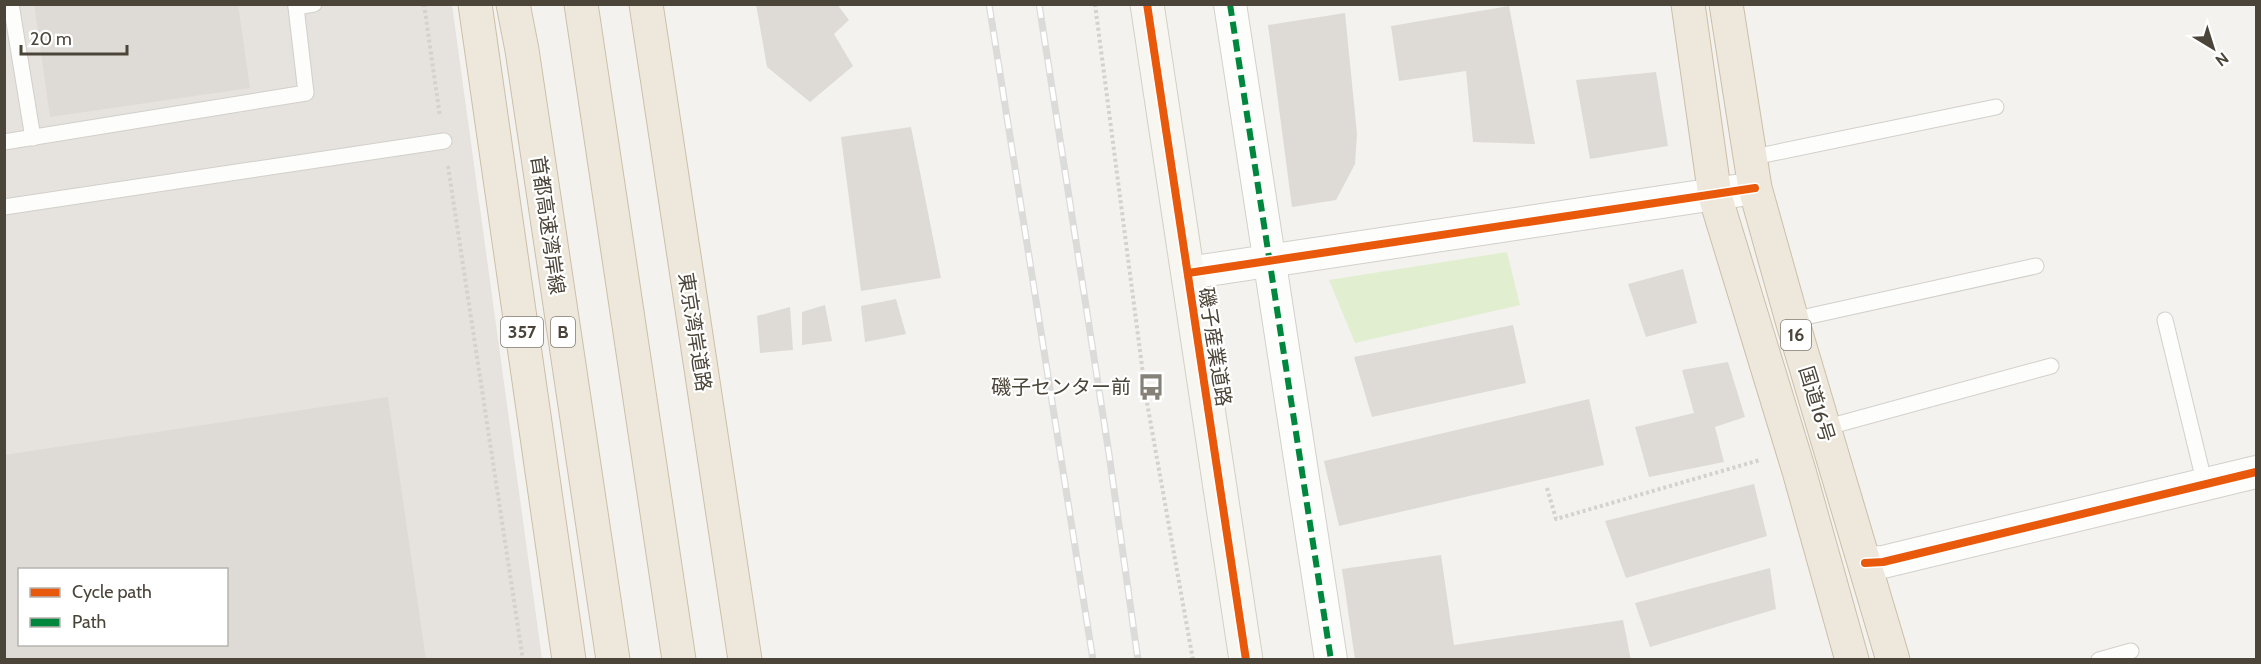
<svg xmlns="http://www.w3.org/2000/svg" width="2261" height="664" viewBox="0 0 2261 664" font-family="Cabin,'Noto Sans JP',sans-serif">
<rect width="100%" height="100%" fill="#f4f2ee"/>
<path fill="#e6e2de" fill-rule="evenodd" d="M4,5H452L542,659H5ZM20,570H226V644H20Z"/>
<polygon fill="#e1eecf" points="1507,252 1520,305 1355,343 1329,280"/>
<g fill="#dedbd6" fill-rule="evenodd">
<polygon points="34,4 238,4 250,88 50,117"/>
<polygon points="756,4 837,4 849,20 834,34 853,66 810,102 767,67"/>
<polygon points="1509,6 1535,144 1473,142 1466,71 1399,81 1391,26"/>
<polygon points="1345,13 1357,134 1355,164 1336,200 1292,207 1268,25"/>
<polygon points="1656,72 1668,146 1590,159 1576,80"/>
<polygon points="911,127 941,278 861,291 841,137"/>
<polygon points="1683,269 1697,323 1646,337 1628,284"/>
<polygon points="896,299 906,334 865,342 861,306"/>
<polygon points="825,305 832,341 802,345 802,312"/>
<polygon points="790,307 793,350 760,353 757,316"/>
<polygon points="1513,325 1526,383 1372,417 1354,357"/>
<polygon points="1728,362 1745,417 1715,427 1724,462 1649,477 1635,427 1694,413 1682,370"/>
<path d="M388,397L426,660H4V455ZM20,570H226V644H20Z"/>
<polygon points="1589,399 1604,465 1339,526 1324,461"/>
<polygon points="1754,484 1767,536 1626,578 1605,521"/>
<polygon points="1441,555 1454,645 1623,620 1631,660 1355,660 1342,569"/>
<polygon points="1770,568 1776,609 1650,647 1635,603"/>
</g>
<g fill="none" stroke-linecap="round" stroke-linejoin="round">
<defs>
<g id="lane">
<polyline points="11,4 33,138"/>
<polyline points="296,4 296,7 314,4"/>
<polyline points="4,142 306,93 296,7"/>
<polyline points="1749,158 1996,107"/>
<polyline points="4,207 444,141"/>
<polyline points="1792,320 2036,266"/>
<polyline points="2165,320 2205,485"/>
<polyline points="1824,428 2051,366"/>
<polyline points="2099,660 2131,651"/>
</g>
<g id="street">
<polyline points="1230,4 1331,660"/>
<polyline points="1188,273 1755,188"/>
<polyline points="1865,563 1883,562 2256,472"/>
</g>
<polyline id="secondary" points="1147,4 1246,660"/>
<g id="highway">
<polyline points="475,4 569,660"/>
<polyline points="513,4 522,50 613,660"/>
<polyline points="581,4 679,660"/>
<polyline points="646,4 745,660"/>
<polyline points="1688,4 1715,196 1799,471 1852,660"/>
<polyline points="1726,4 1755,188 1792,320 1893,660"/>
</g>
</defs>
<use href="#lane" stroke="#d2d0cb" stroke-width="17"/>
<use href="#street" stroke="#d2d0cb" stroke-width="34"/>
<use href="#secondary" stroke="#d3cfc5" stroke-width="35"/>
<use href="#highway" stroke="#ccbfa9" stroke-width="35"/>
<g stroke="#d3d2cc" stroke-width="4" stroke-dasharray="3 3" stroke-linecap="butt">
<polyline points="424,4 440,117"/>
<polyline points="1095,4 1146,397 1193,660"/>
<polyline points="448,166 523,660"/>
<polyline points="1547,488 1556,519 1760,460"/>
</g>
<use href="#lane" stroke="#fdfdfc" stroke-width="15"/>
<use href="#street" stroke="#fdfdfc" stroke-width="32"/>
<use href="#secondary" stroke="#f7f6f1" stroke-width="33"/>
<use href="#highway" stroke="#ede8db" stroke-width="33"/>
<defs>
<g id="rail">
<polyline points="989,4 1093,660"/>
<polyline points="1039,4 1109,454 1138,660"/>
</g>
</defs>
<use href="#rail" stroke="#dbdbda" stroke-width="7"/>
<use href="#rail" stroke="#fff" stroke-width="4.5" stroke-dasharray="14" stroke-linecap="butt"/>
<polyline stroke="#00873e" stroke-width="6" stroke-dasharray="12 6" stroke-linecap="butt" points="1230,4 1331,660"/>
<defs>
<g id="cycleway">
<polyline points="1147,4 1246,660"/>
<polyline points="1188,273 1755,188"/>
<polyline points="1865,563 1883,562 2256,472"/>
</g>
</defs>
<use href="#cycleway" stroke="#fff" stroke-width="11"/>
<use href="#cycleway" stroke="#e8590c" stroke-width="8"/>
</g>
<defs>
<symbol id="bus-bare" viewBox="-9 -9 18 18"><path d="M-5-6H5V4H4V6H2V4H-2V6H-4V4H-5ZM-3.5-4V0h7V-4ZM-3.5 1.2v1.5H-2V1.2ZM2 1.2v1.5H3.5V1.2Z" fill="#868178" stroke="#fff" stroke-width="2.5" paint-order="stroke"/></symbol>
</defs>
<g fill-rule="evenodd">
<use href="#bus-bare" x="1132" y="368" width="38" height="38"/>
</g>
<g text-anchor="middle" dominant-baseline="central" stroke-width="4.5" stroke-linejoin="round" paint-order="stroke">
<g fill="#fff" stroke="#817c74" stroke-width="1.5">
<rect x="501" y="317" width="42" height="30" rx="4.5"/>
<rect x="551" y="317" width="24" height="30" rx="4.5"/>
<rect x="1781" y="320" width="30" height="30" rx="4.5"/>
</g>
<g font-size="18" font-weight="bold" fill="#4b4439">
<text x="522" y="332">357</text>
<text x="563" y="332">B</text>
<text x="1796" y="335">16</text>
</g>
<g font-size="20" fill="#4b4439" stroke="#fff">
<text transform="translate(548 225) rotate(82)">首都高速湾岸線</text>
<text transform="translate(695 332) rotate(81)">東京湾岸道路</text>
<text transform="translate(1215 347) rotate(81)">磯子産業道路</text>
<text transform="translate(1817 404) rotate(73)">国道16号</text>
</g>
<g font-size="20" fill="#4b4439" stroke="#fff" text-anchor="end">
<text x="1131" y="387">磯子センター前</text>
</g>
</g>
<rect width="2261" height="664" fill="none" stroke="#4b4439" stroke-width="12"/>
<rect x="18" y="568" width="210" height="78" fill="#ffffff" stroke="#b7b4b0" stroke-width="1.5"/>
<rect x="30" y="588" width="30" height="9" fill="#e8590c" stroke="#b7b4b0" stroke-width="1.5"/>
<text x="72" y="598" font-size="18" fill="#4b4439">Cycle path</text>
<rect x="30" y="618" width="30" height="9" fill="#00873e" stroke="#b7b4b0" stroke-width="1.5"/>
<text x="72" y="628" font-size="18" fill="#4b4439">Path</text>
<g transform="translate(2213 48) rotate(142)" stroke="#ffffff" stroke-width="4.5" paint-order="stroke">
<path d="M0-4.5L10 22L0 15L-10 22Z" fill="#4b4439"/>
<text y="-9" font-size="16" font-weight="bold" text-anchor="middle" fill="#4b4439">N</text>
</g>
<path d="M21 45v9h106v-9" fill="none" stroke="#4b4439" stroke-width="3"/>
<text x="30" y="45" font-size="18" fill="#4b4439" stroke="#ffffff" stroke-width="4.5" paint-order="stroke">20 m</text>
</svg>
